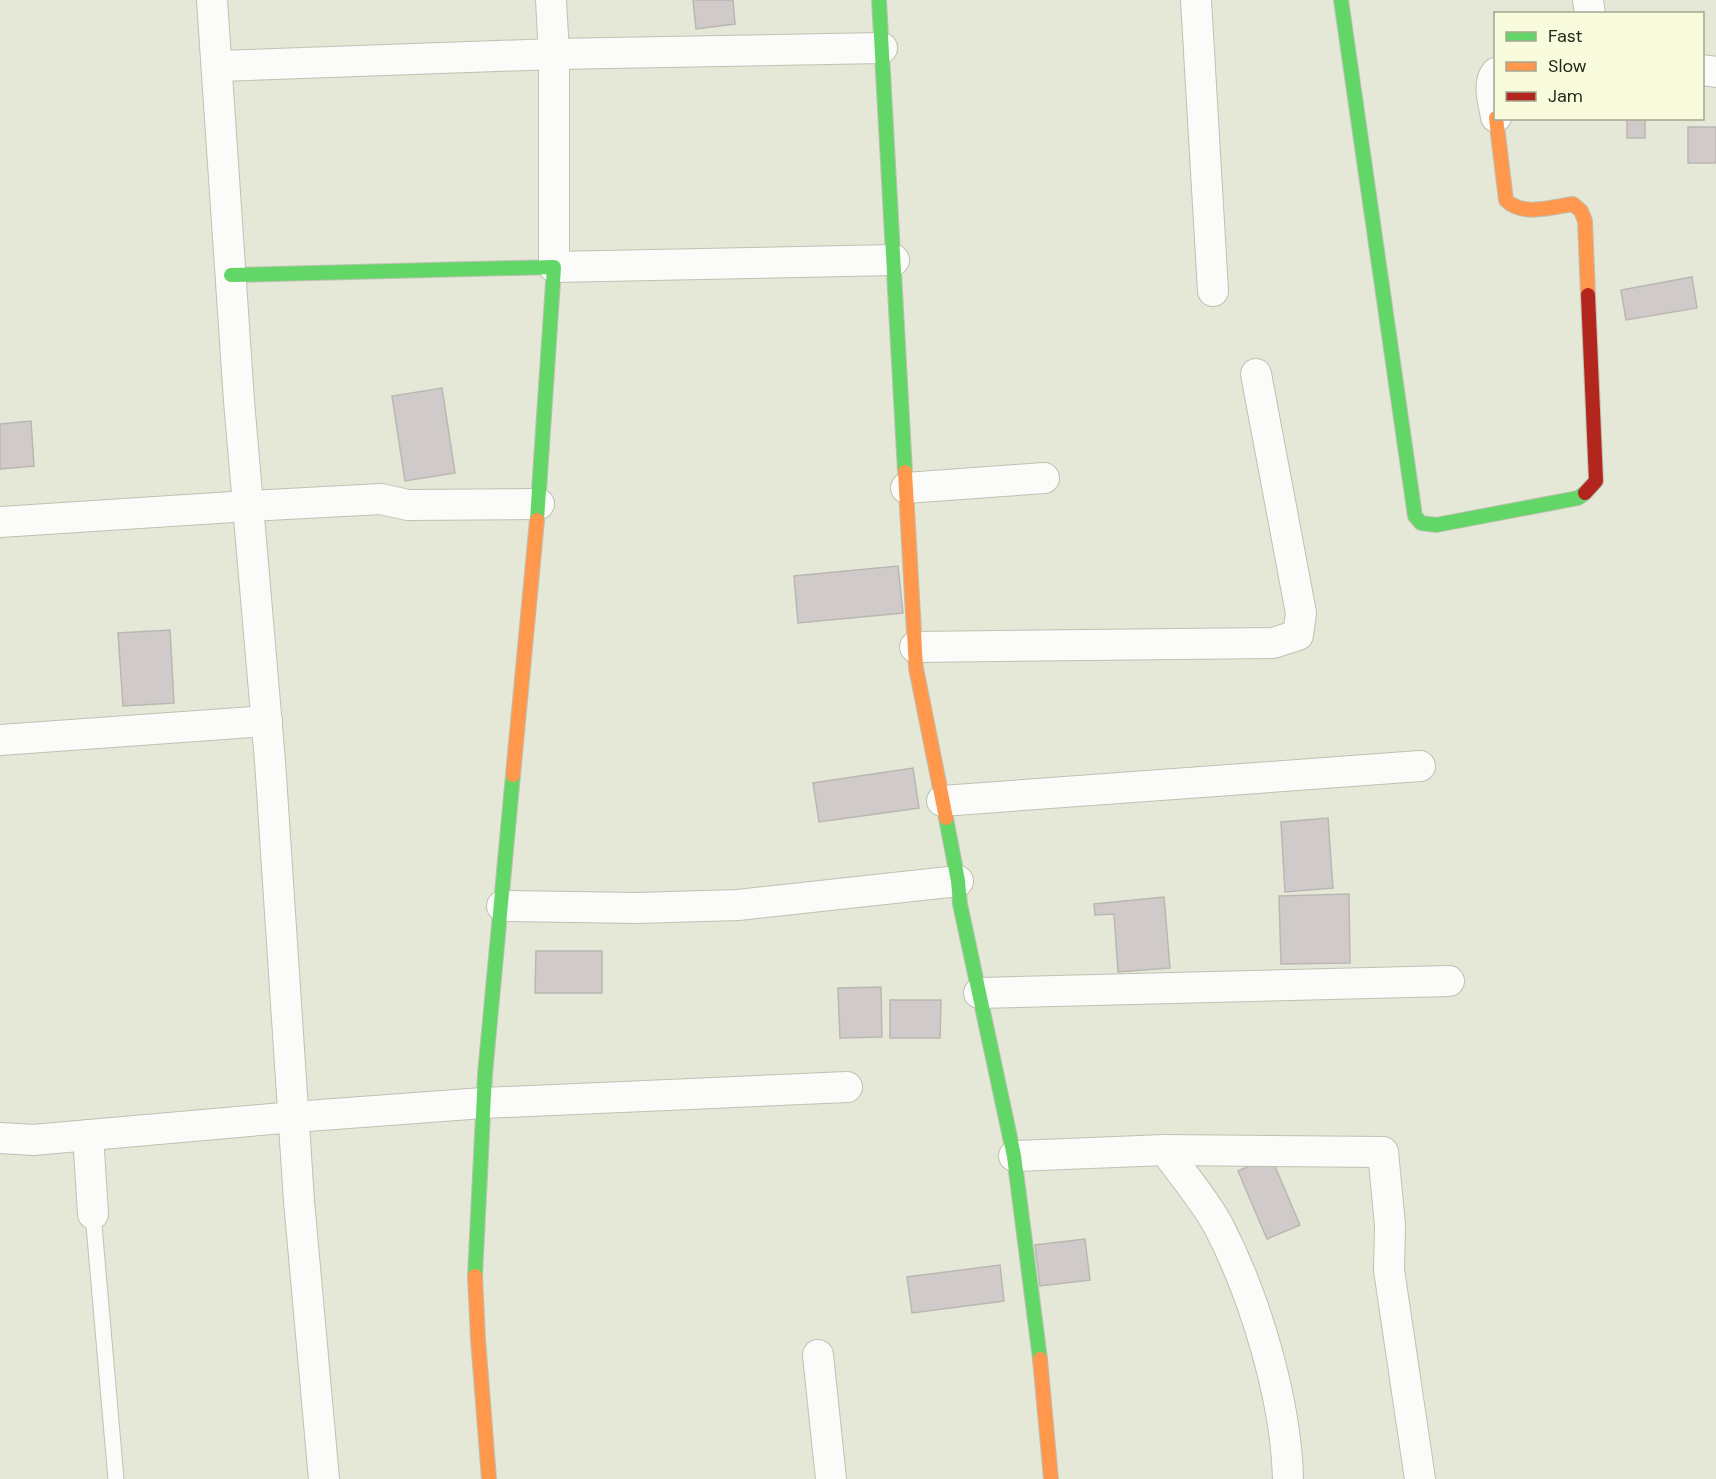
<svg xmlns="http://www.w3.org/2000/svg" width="1716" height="1479" viewBox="0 0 1716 1479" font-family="'DM Sans',sans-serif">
<rect width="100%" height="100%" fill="#e5e8d6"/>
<g fill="#d0cbca" stroke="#bab7b3" stroke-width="1.5">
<polygon points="693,0 733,0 735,24 696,29"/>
<rect x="1627" y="118" width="18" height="20"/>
<rect x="1688" y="127" width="28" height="36"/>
<polygon points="1692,277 1697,308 1626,320 1621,290"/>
<polygon points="442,388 455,473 405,481 392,396"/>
<polygon points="31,421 34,466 0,469 0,424"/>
<polygon points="898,566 903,613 798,623 794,576"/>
<polygon points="170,630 174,703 123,706 118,633"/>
<polygon points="913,768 919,808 819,822 813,783"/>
<polygon points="1328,818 1333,888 1285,892 1281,822"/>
<polygon points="1349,894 1350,963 1281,964 1279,896"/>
<polygon points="1164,897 1170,968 1118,972 1114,914 1095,915 1094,904"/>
<polygon points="536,951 602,951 602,993 535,993"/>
<polygon points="881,987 882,1037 840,1038 838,988"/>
<polygon points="890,1000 941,1000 940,1038 890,1038"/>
<polygon points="1271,1157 1300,1225 1267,1239 1238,1171"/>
<polygon points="1085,1239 1090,1280 1040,1286 1035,1245"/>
<polygon points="1000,1265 1004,1301 912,1313 907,1277"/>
</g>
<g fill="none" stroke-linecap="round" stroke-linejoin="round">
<defs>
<polyline id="lane" points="93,1214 116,1479"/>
<g id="street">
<polyline points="212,0 239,401 270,761 299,1201 324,1479"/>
<polyline points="551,0 554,54 554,267 894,260"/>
<polyline points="1196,0 1213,291"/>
<polyline points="1588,0 1590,14"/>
<polyline points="218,66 554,54 882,48"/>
<polyline points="1702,70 1716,72"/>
<path d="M1496,73C1487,84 1494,104 1496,117"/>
<polyline points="906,488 1044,478"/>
<polyline points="0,522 248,506 381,499 408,505 539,504"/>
<polyline points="915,647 1273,643 1298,635 1301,613 1256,374"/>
<polyline points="0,740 267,721"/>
<polyline points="942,801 1420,766"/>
<polyline points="502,906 637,908 738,905 958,881"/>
<polyline points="979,993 1449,981"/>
<polyline points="88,1135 93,1214"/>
<polyline points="0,1138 33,1140 294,1117 483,1103 847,1087"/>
<path d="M1165,1150C1182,1174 1204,1199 1218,1225C1255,1296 1286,1399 1288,1479"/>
<polyline points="1014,1156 1165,1150 1383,1152 1390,1225 1389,1270 1420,1479"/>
<polyline points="818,1355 831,1479"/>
</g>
<g id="fast">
<polyline points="879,0 905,472"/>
<polyline points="1341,0 1415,516 1421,523 1436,525 1578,498 1585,493"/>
<polyline points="231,275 554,267 537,520"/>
<polyline points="946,818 958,881 960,904 1014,1156 1040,1359"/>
<polyline points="475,1276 485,1074 513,775"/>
</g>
<g id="slow">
<path d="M1496,118L1506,200C1522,217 1553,207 1573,204L1581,211L1585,221L1588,295"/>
<polyline points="905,472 916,668 946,818"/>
<polyline points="513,775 537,520"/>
<polyline points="475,1276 478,1339 489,1479"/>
<polyline points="1040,1359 1051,1479"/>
</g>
<polyline id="jam" points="1585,493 1596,481 1588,295"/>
</defs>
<use href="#lane" stroke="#bfc1b3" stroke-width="17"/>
<use href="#street" stroke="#bfc1b3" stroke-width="32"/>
<use href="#fast" stroke="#bfc1b3" stroke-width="16"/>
<use href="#slow" stroke="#bfc1b3" stroke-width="16"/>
<use href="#jam" stroke="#bfc1b3" stroke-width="16"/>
<use href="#lane" stroke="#fbfcf9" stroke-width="15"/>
<use href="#street" stroke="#fbfcf9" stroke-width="30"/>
<use href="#fast" stroke="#63d668" stroke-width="14"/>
<use href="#slow" stroke="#ff974d" stroke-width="14"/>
<use href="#jam" stroke="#b3261e" stroke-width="14"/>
</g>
<rect x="1494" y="12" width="210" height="108" fill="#f8fcdc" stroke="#a4a78f" stroke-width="1.5"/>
<rect x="1506" y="32" width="30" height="9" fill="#63d668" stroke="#a4a78f" stroke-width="1.5"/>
<text x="1548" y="42" font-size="18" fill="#26271b">Fast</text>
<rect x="1506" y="62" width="30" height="9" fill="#ff974d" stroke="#a4a78f" stroke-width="1.5"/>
<text x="1548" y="72" font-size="18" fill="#26271b">Slow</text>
<rect x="1506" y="92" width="30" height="9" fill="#b3261e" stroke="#a4a78f" stroke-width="1.5"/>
<text x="1548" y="102" font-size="18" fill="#26271b">Jam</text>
</svg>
